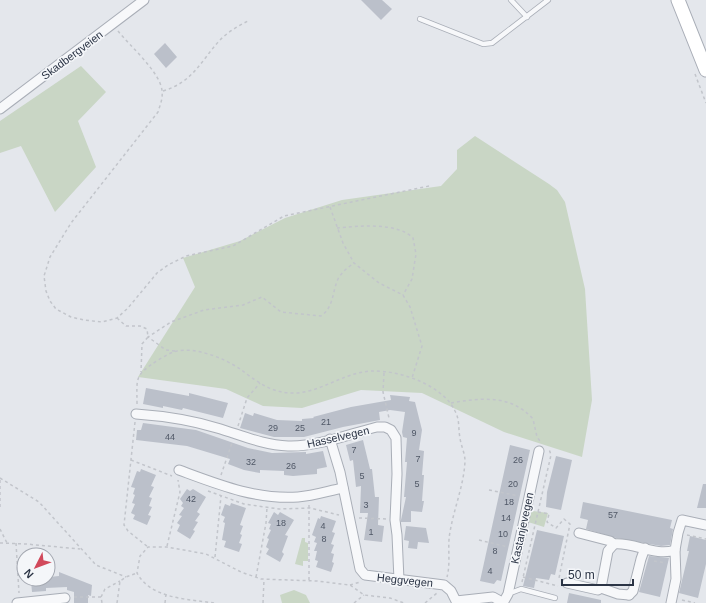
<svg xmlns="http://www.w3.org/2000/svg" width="706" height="603" viewBox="0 0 706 603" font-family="Helvetica,sans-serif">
<rect width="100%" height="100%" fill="#e4e7ec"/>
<g fill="#c9d6c5">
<polygon points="81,66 106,92 78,121 96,167 55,212 21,146 0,153 0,121"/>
<polygon points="475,136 549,184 557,190 565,202 585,289 592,400 582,457 504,432 422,393 361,390 302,408 263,406 226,389 138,377 195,287 183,258 240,241 285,218 342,200 441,186 457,169 457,150"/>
<polygon points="533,511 548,513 544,527 528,522 530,513"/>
<polygon points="302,538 305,538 305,542 308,543 308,561 303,561 303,566 295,564"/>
<polygon points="294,590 306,595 310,603 282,603 280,595"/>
</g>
<g fill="#bbc0ca">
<polygon points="361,0 382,0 392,9 381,20"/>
<polygon points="165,43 177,57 166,68 154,54"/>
<polygon points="146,388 189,396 189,393 228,403 223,418 183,408 182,410 163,406 163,408 143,404"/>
<polygon points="390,395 410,397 409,401 415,402 422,430 419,450 424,451 422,475 424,475 422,501 424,501 422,512 411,511 411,522 401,522 401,520 406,497 404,497 407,462 405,462 407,438 403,437 402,432 405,412 390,410 379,412 380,420 343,427 304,437 274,437 240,428 245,413 253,416 254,413 277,420 302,421 302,419 314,418 313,417 351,407 391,400"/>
<polygon points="143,423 196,430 248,448 272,453 306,452 306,454 323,451 327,467 317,469 317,474 293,476 284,475 284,471 260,470 260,473 244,470 228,464 230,459 187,446 136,440 137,430 141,430"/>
<polygon points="363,440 370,469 372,469 375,497 379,497 378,525 384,526 382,542 364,540 368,513 360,513 361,486 356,487 353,460 350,461 346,445"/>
<polygon points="510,445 530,450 501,581 497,580 494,584 480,581"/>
<polygon points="556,456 572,460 561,510 546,507 547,492"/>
<polygon points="141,469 156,475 151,486 154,487 149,497 152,498 149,506 152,507 148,515 151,516 147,525 133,519 135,515 131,513 135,504 132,503 135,495 133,494 135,488 131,487 137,471 140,472"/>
<polygon points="703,484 706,484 706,508 697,508"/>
<polygon points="187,489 190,491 193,489 206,497 197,512 200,514 195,521 198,522 193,530 195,531 190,539 177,531 180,525 177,523 182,516 179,515 184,508 181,506 183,503 180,499"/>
<polygon points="583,502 672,520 670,528 673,529 670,545 661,546 616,538 586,529 588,520 580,518"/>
<polygon points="231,503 246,508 240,525 243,526 240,534 242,535 239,543 242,544 239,552 224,547 226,541 222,540 225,523 223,522 225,517 221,515 225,504 230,506"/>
<polygon points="274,512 278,515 280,512 294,520 285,535 288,536 282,552 284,554 280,562 266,554 269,549 266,547 269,539 267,538 271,530 269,529 271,524 268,523"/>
<polygon points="321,516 336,521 332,532 335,533 331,544 334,545 331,553 334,554 332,562 334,563 331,572 316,567 318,561 315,560 317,551 314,551 317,543 314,542 316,537 312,535 318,518 320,519"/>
<polygon points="406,526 426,528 429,543 418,542 417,549 408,548 409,541 404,540"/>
<polygon points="537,530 564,536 555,575 551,574 549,580 536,578 534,588 523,586"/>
<polygon points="690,536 706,540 706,564 698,598 679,593 689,551 687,551"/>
<polygon points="649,556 669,558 660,597 639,592"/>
<polygon points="59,572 92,585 91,596 88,595 88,603 74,603 74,592 67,590 67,587 46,588 46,591 32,592 31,581 33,579 48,579 49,577 59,576"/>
<polygon points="569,593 601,600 601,603 567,603"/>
</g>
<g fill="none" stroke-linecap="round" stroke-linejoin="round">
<defs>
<g id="service">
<polyline points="511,0 527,17"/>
<polyline points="420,19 483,44 492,43 548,0"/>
<polyline points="508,594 521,589 555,598"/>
</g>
<g id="minor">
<polyline points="0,109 144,0"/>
<path d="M136,414C164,416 191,420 217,428C241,435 263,445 288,446C318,447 349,434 377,427H385L391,430L396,438L397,474L395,520L397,535L399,580"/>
<polyline points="330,439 340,472 360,569 365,575 444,585 451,591 456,601 493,597 502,602"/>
<path d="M179,470C217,484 256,500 298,497C313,496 328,491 343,488"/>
<path d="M579,533L610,541L614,544C634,542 656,557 675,550L678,533L682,520L706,525"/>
<polyline points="567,583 598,590 601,588 618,594 629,595"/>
<polyline points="601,588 608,551 614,544"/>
<polyline points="629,595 633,591 641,559 645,548"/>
<polyline points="17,603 65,598"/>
<polyline points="503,603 508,594 539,451"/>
<polyline points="671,603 676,579 675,550"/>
</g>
<polyline id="secondary" points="678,0 706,70"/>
</defs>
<use href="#service" stroke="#a9aeb7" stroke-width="6"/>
<use href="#minor" stroke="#a9aeb7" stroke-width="11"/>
<use href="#secondary" stroke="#a9aeb7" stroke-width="15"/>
<g stroke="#c2c5cb" stroke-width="1.5" stroke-dasharray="3 3" stroke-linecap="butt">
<path d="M118,31C130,46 161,73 162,91C163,99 160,105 158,112L71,223L50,257L44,276L46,291L50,301L56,309L71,317L84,320L102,322L117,318L128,308L157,273L168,265L186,256L233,246L284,216L429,186"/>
<polyline points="695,74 706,103"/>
<path d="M163,91C193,82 200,62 220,40C228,32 238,26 248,21"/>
<polyline points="330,207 343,243 354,263 379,283 403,295 410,307 422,346 412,378"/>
<path d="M337,228C359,226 397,222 413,238L416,254L412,279L403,295"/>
<polyline points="117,318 126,326 140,326 147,329 148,337 142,344 141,372"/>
<path d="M175,351L166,350L148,337L171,322L204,310L243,305L262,297L281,312L321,316C334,307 332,292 338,279C342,272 348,267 354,263"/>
<polyline points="384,373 383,392 389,418"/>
<path d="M451,403C480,398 511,394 533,419L537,437L540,441"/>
<path d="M137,404C137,377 134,376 158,360C164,357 171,352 177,351C196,347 224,358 240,369C255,380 271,393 291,393C320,394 343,372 372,371C399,370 443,385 455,411C460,420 458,428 460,438C461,446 465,453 465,461C464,485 454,508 450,532C447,547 451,562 447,577"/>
<polyline points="135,422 124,525 128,531 148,547"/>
<polyline points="238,426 247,398 260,383"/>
<polyline points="131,460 172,476"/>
<polyline points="221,475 232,443"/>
<polyline points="0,478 39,502 96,565 126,577"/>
<polyline points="489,490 519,496"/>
<polyline points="208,491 244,504 279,509 310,508 339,515"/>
<polyline points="0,507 0,479"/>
<polyline points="538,512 549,514 547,522 556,528 564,519 570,524 559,578"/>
<polyline points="359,518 387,519"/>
<polyline points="0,529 7,543"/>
<polyline points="687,535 706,539"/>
<polyline points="479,540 508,547"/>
<polyline points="0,543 26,544 80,549"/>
<polyline points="16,543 19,593"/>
<polyline points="167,546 180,492 178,480"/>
<polyline points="215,557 221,496"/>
<polyline points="654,561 666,563"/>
<polyline points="256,577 266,523 267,507"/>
<polyline points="523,577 558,586"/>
<polyline points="309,580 309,504"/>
<polyline points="522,582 551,455 549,449"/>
<polyline points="350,585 360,582"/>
<polyline points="74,597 101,597 102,603"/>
<polyline points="101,597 105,589 120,581"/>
<polyline points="682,600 695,603"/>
<polyline points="117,603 120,581 126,577 137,573"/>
<polyline points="165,603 166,594"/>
<path d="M214,603C188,599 151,599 137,573L140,556L148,547H167L206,554L241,572L261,579L317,581L341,584L350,585L364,595L390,598L404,603"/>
<polyline points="263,603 264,579"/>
<polyline points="354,603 364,595"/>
<polyline points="425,603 437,593"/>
</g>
<use href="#service" stroke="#f7f8fa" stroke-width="4.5"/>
<use href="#minor" stroke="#f7f8fa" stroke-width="9"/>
<use href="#secondary" stroke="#fff" stroke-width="13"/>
</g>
<g text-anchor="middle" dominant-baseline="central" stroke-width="3.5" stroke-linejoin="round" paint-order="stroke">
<g font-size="9" fill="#4f5766">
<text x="326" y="422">21</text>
<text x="273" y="428">29</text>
<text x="300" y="428">25</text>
<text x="414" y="433">9</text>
<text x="170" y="437">44</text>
<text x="354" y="450">7</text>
<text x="418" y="459">7</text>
<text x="518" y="460">26</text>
<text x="251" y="462">32</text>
<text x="291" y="466">26</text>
<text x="362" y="476">5</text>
<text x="417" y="484">5</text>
<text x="513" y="484">20</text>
<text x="191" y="499">42</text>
<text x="509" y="502">18</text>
<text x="366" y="505">3</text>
<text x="613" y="515">57</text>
<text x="506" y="518">14</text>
<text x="281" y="523">18</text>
<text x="323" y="526">4</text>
<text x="371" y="532">1</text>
<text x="503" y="534">10</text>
<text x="324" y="539">8</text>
<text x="495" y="551">8</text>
<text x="490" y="571">4</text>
</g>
<g font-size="11" fill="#2b3445" stroke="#f4f6f9">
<text transform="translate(72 55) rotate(-37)">Skadbergveien</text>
<text transform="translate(338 437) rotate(-13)">Hasselvegen</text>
<text transform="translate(522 528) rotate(-78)">Kastanjevegen</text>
<text transform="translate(405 580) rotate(6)">Heggvegen</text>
</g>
</g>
<g transform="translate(36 567) rotate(228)"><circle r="19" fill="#f4f6f9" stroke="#a4a8b1"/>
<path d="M0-3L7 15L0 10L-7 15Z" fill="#d1495b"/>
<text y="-6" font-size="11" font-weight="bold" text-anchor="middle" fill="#2b3445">N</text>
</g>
<path d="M562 579v6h71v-6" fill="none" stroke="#2b3445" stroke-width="2"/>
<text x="568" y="579" font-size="12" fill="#2b3445" stroke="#f4f6f9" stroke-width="3" paint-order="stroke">50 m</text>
</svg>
